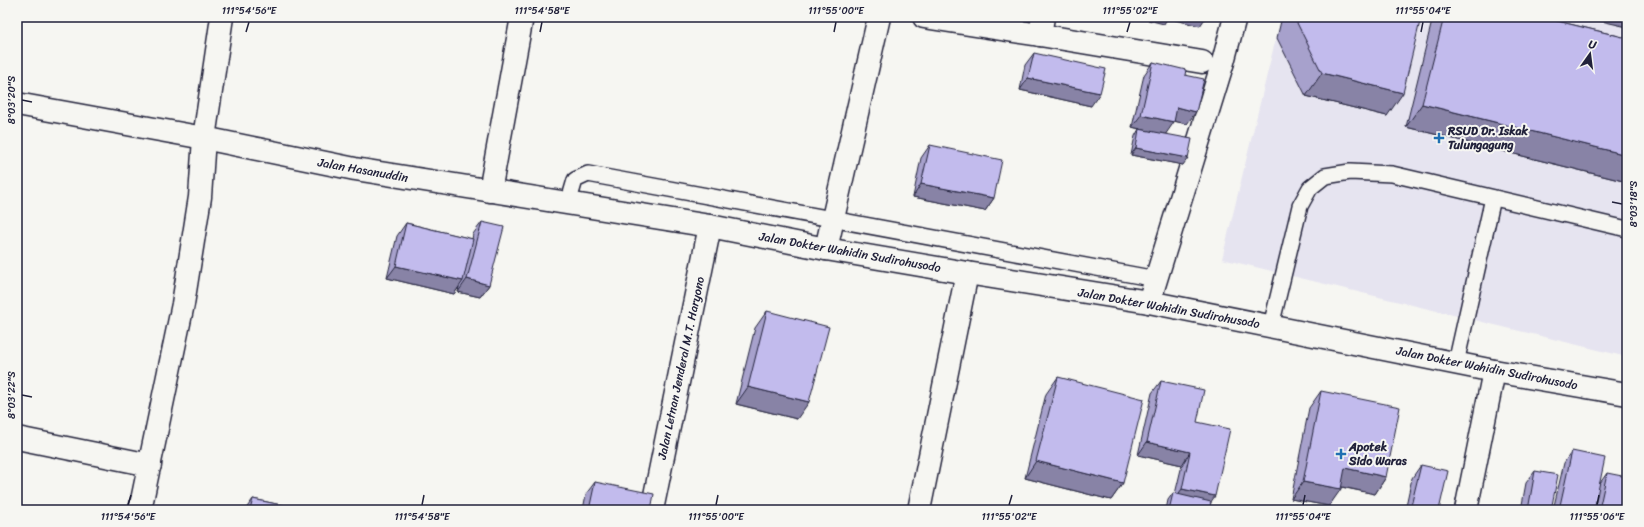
<svg xmlns="http://www.w3.org/2000/svg" width="1644" height="527" viewBox="0 0 1644 527" font-family="Sriracha,sans-serif">
<rect width="100%" height="100%" fill="#f6f6f2"/>
<filter id="ink" filterUnits="userSpaceOnUse"><feTurbulence type="fractalNoise" baseFrequency=".025" numOctaves="2"/><feDisplacementMap in="SourceGraphic" scale="8" xChannelSelector="R" yChannelSelector="G"/><feConvolveMatrix kernelMatrix="1 2 1 2 8 2 1 2 1" color-interpolation-filters="sRGB"/></filter>
<g filter="url(#ink)">
<polygon fill="#e6e4f0" points="1281,17 1627,17 1627,357 1222,259"/>
<g fill="none" stroke-linecap="round" stroke-linejoin="round">
<defs>
<g id="lane">
<polyline points="568,204 575,180 588,174 1156,279"/>
<polyline points="1271,326 1300,206 1310,188 1325,176 1350,172 1392,174 1627,229"/>
<polyline points="1456,363 1493,198"/>
</g>
<g id="street">
<polyline points="924,17 1040,35 1202,62"/>
<polyline points="1040,35 1043,17"/>
<polyline points="490,191 522,17"/>
<polyline points="826,249 879,17"/>
<polyline points="1149,302 1223,62 1235,17"/>
<polyline points="17,438 150,465"/>
<polyline points="140,510 183,304 200,197 204,138 222,17"/>
<polyline points="919,510 967,273"/>
<polyline points="1466,510 1494,371"/>
</g>
<g id="secondary">
<polyline points="17,104 204,138 355,169 710,226 826,249 967,273 1149,302 1494,371 1627,394"/>
<polyline points="652,510 710,226"/>
</g>
</defs>
<use href="#lane" stroke="#22223b" stroke-width="18"/>
<use href="#street" stroke="#22223b" stroke-width="25"/>
<use href="#secondary" stroke="#22223b" stroke-width="25"/>
<use href="#lane" stroke="#f6f6f2" stroke-width="15"/>
<use href="#street" stroke="#f6f6f2" stroke-width="22"/>
<use href="#secondary" stroke="#f6f6f2" stroke-width="22"/>
</g>
<g fill="#a7a1cc" stroke="#22223b">
<polygon points="1282,17 1421,17 1387,116 1306,96 1277,38"/>
<polygon points="1433,17 1541,17 1627,38 1627,182 1406,127"/>
<polygon points="1034,53 1091,106 1020,90 1025,65"/>
<polygon points="1153,62 1185,75 1187,124 1174,121 1165,134 1183,165 1131,155 1135,136 1139,129 1143,130 1132,127 1144,75"/>
<polygon points="930,145 994,198 985,211 913,197 921,158"/>
<polygon points="482,222 489,285 480,297 458,292 459,287 454,294 387,278 397,236 406,223 472,239 473,234"/>
<polygon points="767,311 797,419 736,404 755,328"/>
<polygon points="1058,377 1123,483 1111,500 1025,478 1046,394"/>
<polygon points="1161,381 1197,422 1211,502 1209,510 1166,510 1168,500 1173,493 1175,494 1182,465 1138,455 1152,393"/>
<polygon points="1321,391 1386,477 1375,494 1341,487 1329,506 1291,499 1309,408"/>
<polygon points="1572,451 1600,483 1607,473 1627,510 1553,510 1564,463"/>
<polygon points="1421,465 1439,510 1405,510 1412,478"/>
<polygon points="1535,471 1551,510 1521,510 1526,483"/>
<polygon points="595,482 651,510 583,510 586,494"/>
<polygon points="253,499 305,510 245,510"/>
</g>
<g fill="#8883a6" stroke="#22223b">
<polygon points="1150,17 1168,17 1164,24 1148,20"/>
<polygon points="1177,17 1206,17 1200,26 1175,20"/>
<polygon points="1584,17 1627,17 1627,27"/>
<polygon points="1322,73 1403,93 1387,116 1306,96"/>
<polygon points="1028,78 1100,93 1091,106 1020,90"/>
<polygon points="1422,104 1627,155 1627,182 1406,127"/>
<polygon points="1177,107 1196,112 1187,124 1169,120"/>
<polygon points="1141,115 1174,122 1165,135 1132,127"/>
<polygon points="1136,148 1188,158 1183,165 1131,155"/>
<polygon points="921,184 994,198 985,211 913,197"/>
<polygon points="396,266 463,281 454,294 387,278"/>
<polygon points="467,279 489,285 480,297 458,292"/>
<polygon points="748,387 809,402 797,419 736,404"/>
<polygon points="1147,442 1190,452 1182,465 1138,455"/>
<polygon points="1036,461 1123,483 1111,500 1025,478"/>
<polygon points="1345,468 1386,477 1375,494 1333,485"/>
<polygon points="1303,482 1341,489 1329,506 1291,499"/>
<polygon points="1182,489 1215,496 1206,509 1173,501"/>
</g>
<g fill="#c2bbed" stroke="#22223b">
<polygon points="1294,17 1421,17 1403,93 1322,73"/>
<polygon points="1444,17 1541,17 1627,38 1627,155 1422,104"/>
<polygon points="1034,53 1106,69 1100,93 1028,78"/>
<polygon points="1153,62 1186,70 1185,75 1204,79 1196,112 1177,107 1174,122 1141,115"/>
<polygon points="1139,129 1192,139 1188,158 1136,148"/>
<polygon points="930,145 1002,160 994,198 921,184"/>
<polygon points="482,222 504,227 489,285 467,279"/>
<polygon points="406,223 473,239 463,281 396,266"/>
<polygon points="767,311 829,327 809,402 748,387"/>
<polygon points="1058,377 1144,399 1123,483 1036,461"/>
<polygon points="1161,381 1204,390 1197,422 1230,429 1215,496 1182,489 1190,452 1147,442"/>
<polygon points="1321,391 1400,407 1386,477 1345,468 1341,489 1303,482"/>
<polygon points="1572,451 1605,458 1594,510 1559,510"/>
<polygon points="1421,465 1448,471 1439,510 1410,510"/>
<polygon points="1535,471 1558,475 1551,510 1528,510"/>
<polygon points="1607,473 1627,477 1627,510 1599,510"/>
<polygon points="595,482 654,494 651,510 589,510"/>
<polygon points="1173,493 1211,502 1209,510 1169,510"/>
<polygon points="253,499 305,510 250,510"/>
</g>
</g>
<path fill="none" stroke="#22223b" stroke-width="1.5" d="M246,32L249,22M540,32L542,22M834,32L836,22M1127,32L1130,22M1421,32L1423,22M22,100L32,102M1612,202L1622,204M22,395L32,397M128,505L131,495M422,505L424,495M716,505L718,495M1009,505L1012,495M1303,505L1305,495M1597,505L1599,495"/>
<g fill="#1f6fb2" stroke="#f6f6f2" stroke-width="1.5">
<path d="M1437 132h4v4h4v4h-4v4h-4v-4h-4v-4h4z"/>
<path d="M1339 448h4v4h4v4h-4v4h-4v-4h-4v-4h4z"/>
</g>
<g text-anchor="middle" dominant-baseline="central" stroke-width="4" stroke-linejoin="round" paint-order="stroke">
<g font-size="12" font-weight="bold" fill="#22223b" stroke="#f6f6f2" text-anchor="start">
<text x="1448" y="131">RSUD Dr. Iskak<tspan x="1448" dy="14">Tulungagung</tspan></text>
<text x="1349" y="447">Apotek<tspan x="1349" dy="14">Sido Waras</tspan></text>
</g>
<g font-size="12" fill="#22223b" stroke="#f6f6f2">
<text transform="translate(363 170) rotate(10)">Jalan Hasanuddin</text>
<text transform="translate(850 252) rotate(10)">Jalan Dokter Wahidin Sudirohusodo</text>
<text transform="translate(1169 308) rotate(10)">Jalan Dokter Wahidin Sudirohusodo</text>
<text transform="translate(681 368) rotate(-78)">Jalan Letnan Jenderal M.T. Haryono</text>
<text transform="translate(1487 368) rotate(11)">Jalan Dokter Wahidin Sudirohusodo</text>
</g>
</g>
<rect width="1644" height="527" fill="none" stroke="#f6f6f2" stroke-width="44"/>
<g transform="translate(1590 54) rotate(14)" stroke="#f6f6f2" stroke-width="3" paint-order="stroke">
<path d="M0-3L7 15L0 10L-7 15Z" fill="#22223b"/>
<text y="-6" font-size="11" font-weight="bold" text-anchor="middle" fill="#22223b">U</text>
</g>
<rect x="22" y="22" width="1600" height="483" fill="none" stroke="#22223b" stroke-width="1.5"/>
<g font-size="10" text-anchor="middle" fill="#22223b">
<text x="249" y="14">111°54'56"E</text>
<text x="542" y="14">111°54'58"E</text>
<text x="836" y="14">111°55'00"E</text>
<text x="1130" y="14">111°55'02"E</text>
<text x="1423" y="14">111°55'04"E</text>
<text transform="translate(11 100) rotate(-90)" y="4">8°03'20"S</text>
<text transform="translate(1633 204) rotate(-90)" y="4">8°03'18"S</text>
<text transform="translate(11 395) rotate(-90)" y="4">8°03'22"S</text>
<text x="128" y="520">111°54'56"E</text>
<text x="422" y="520">111°54'58"E</text>
<text x="716" y="520">111°55'00"E</text>
<text x="1009" y="520">111°55'02"E</text>
<text x="1303" y="520">111°55'04"E</text>
<text x="1597" y="520">111°55'06"E</text>
</g>
</svg>
